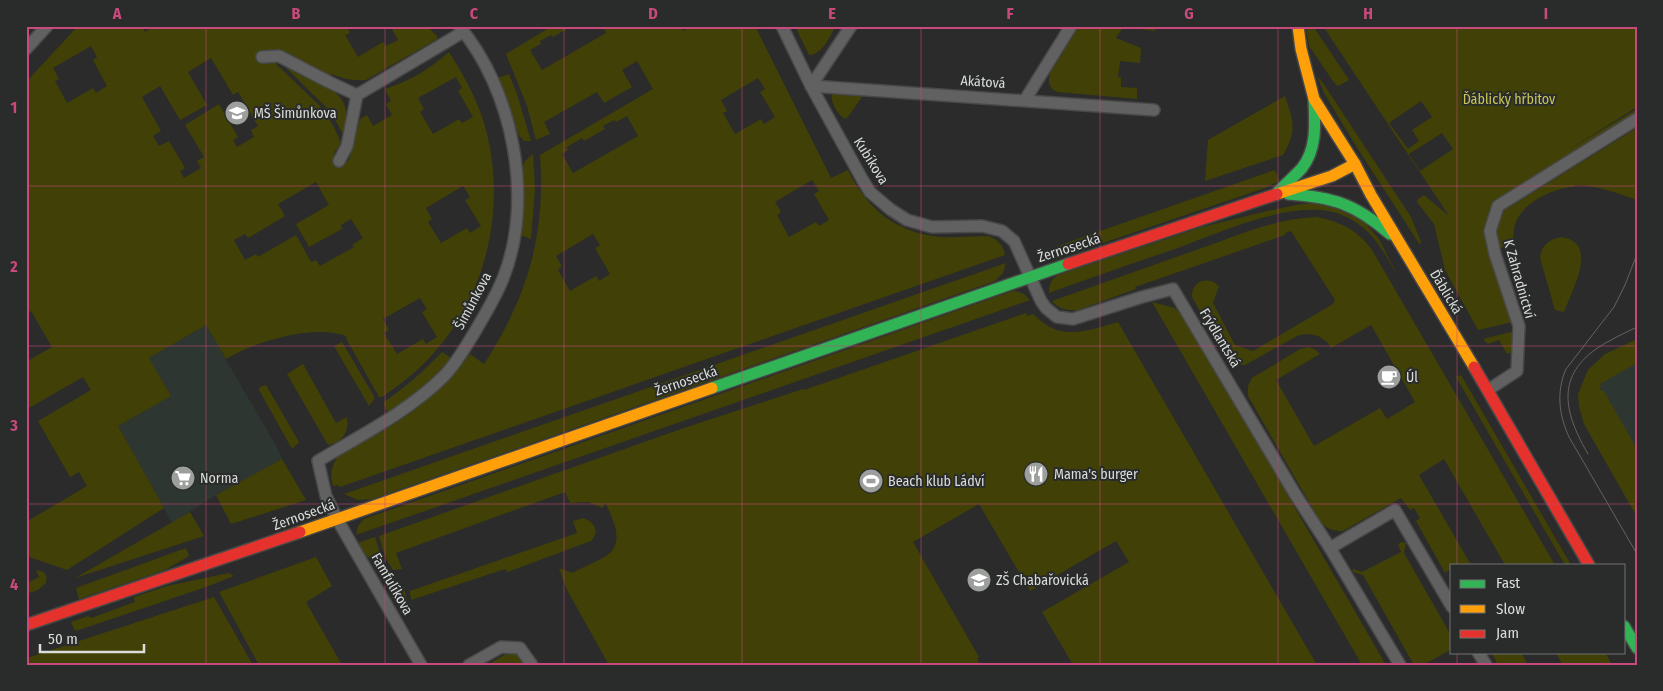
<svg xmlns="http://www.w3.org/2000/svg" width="1663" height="691" viewBox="0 0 1663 691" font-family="'Fira Sans Condensed',sans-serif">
<rect width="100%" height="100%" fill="#2a2b2a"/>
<g fill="#2e3631">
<polygon points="206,325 275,444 282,459 216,495 172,523 118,426 171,396 149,358"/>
<polygon points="1637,358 1637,478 1586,386"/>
</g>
<g fill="#414107" fill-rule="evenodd">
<path d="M78,26H142L145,32L155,26H346L350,33L345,35L358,57L383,42L386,46L398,40L390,26H427L437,36V39L366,80C354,81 343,79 332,74L329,77L293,57L273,61L320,106L333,125L341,143L334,153L341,165L349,160L360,119L367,115L373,126L392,115L386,104L391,101L385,89C414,79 426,71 449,52C465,77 480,104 487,134C508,219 481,313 415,372C405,381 393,389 382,397H379L347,340L346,336C313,324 254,342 226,359L206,325L149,358L171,396L118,426L164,508L67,570L29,557L26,553V522L87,486L79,472L70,477L38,421L91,390L83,377L29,408L27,403L28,402L26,399V362L52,347L31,311L26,314V170L30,168L26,161V82ZM91,46L97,57L93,60L107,86L96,93L93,88L67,103L55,81L59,79L53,68ZM211,58L233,95L238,92L258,126L251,130L254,137L237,147L233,140L238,137L219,104L185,125L204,157L197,161L201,168L184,178L180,171L185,168L169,141L159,146L153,136L161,131L142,97L160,86L180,120L207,105L188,72ZM456,77L462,88L458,91L473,117L462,123L459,119L433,134L420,112L424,109L418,98ZM316,182L329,205L296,224L309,247L342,229L341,225L351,219L363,238L352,245L354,247L320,266L316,260L311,262L296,235L258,257L256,254L245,260L234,240L245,234L248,238L285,216L278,204ZM463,186L470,197L465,200L481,226L470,233L467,228L441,243L428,222L432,219L426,208ZM420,298L427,309L422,312L437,337L426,344L423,339L397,354L384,333L389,330L383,319Z"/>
<path d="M552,26H572L553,37L551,35L540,41L541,44L530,50L542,70L606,33L603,26H680L683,31L691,26H755L831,178L848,170C867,209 896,233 941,237C956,238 972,236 988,236C998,240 1003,244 1005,255L340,487L337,485L333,486C330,475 331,467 337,457C354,446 373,437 391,426C421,408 448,383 470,354L484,364C527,298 546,235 540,155L653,89L637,61L622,70L632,87L604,103L597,92L544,122L550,134L536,140L527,106L506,54ZM758,78L765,89L760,92L775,117L764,124L761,119L735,134L723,113L727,111L721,100ZM627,116L638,136L573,173L562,154L568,150L567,147L582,138L584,141L605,129L603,126L614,120L616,122ZM812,180L819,191L814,194L829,220L819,226L816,222L789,237L777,215L781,212L775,202ZM593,234L600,245L595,248L610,274L599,281L596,276L570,291L558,270L562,266L556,256Z"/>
<path d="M795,26H836C829,37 823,54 809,55Z"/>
<path d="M1079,26H1156L1155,31L1123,27L1116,38L1141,48L1140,63L1120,61L1118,77H1121V87L1137,88V99L1057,92C1048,88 1048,81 1050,73Z"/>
<polygon points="1306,26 1313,26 1349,80 1338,86 1335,84 1309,46"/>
<path d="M1323,26H1637V107L1565,152L1637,109V116L1491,211L1487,221L1486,241L1513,322L1478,330L1445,270L1434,224L1417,202L1418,199L1424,195L1449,216ZM1421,101L1432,117L1412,130L1419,141L1408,149L1389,123ZM1442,133L1453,149L1420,171L1409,154Z"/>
<path d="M279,61C297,70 340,86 345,107C348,116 345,126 343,134L330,111Z"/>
<polygon points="509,74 517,94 531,141 524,141 518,134 506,95 498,78"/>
<polygon points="1317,76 1323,83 1411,217 1421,242 1420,245 1356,146 1324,93"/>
<path d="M836,92L857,94L862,97L848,117L845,119C838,115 830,102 832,94Z"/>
<path d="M1285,96C1294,122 1297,131 1283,155L1205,181L1208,140Z"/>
<path d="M1637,128V200C1614,192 1599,186 1575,185L1574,187C1554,187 1520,204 1515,225C1513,231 1514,239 1513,245L1499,248L1495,230L1503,211Z"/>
<polygon points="533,154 535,189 531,239 520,235 524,204 522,168 525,161"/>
<polygon points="1275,170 1279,181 1265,188 1056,259 1049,260 1038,256 1053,250 1063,244"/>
<path d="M1318,203L1328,205L1363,221L1379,239L1400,281C1385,254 1374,229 1344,216C1298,195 1220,233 1175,249C1133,263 1091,278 1049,293C1049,284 1051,280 1058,275L1202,227L1267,211L1301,204Z"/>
<path d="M1316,217C1339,221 1358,230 1372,250L1555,565H1505L1444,459L1419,475L1471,565H1452V575L1449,570L1445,573L1416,521L1420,518L1414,508L1410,510L1401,498L1343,531C1333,531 1328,529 1321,523L1248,396V386L1252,378L1300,349C1310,346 1313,347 1320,354L1276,380L1314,446L1380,408L1387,419L1415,402L1371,325L1331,348C1324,335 1310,332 1297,336L1245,365C1236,365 1230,363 1225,356L1192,297C1191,281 1208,275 1219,286L1213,303C1221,317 1227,331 1235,345L1253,351L1333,304L1335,300L1291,231L1285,233V235L1138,286L1135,287L1136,289L1078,310C1068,311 1058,309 1052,301C1101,284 1150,266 1199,249C1239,235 1273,219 1316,217Z"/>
<path d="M1561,237C1600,242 1572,290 1564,312L1555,310L1540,258C1541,246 1549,239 1561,237Z"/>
<polygon points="1006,263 1003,273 995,281 372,499 358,500 344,494"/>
<polygon points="1015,291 1024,294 1030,300 356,535 358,526 364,519 1010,292"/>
<polygon points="1152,302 1175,308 1189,325 1386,665 1362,665"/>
<path d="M1026,313L1027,316L1033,314C1038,318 1043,323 1048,326C1070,339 1096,328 1118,322L1317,665H1073L1042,612L1129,562L1116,541L1030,591L979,504L913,542L979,657L977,658L980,665H609L567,590L559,568L572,573C579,569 605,558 610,553C624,539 612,517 605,502L603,508L588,502L570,503L565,492L396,553L402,569L393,570L385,557L379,536L681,429L803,389L804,390Z"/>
<polygon points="1514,331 1512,352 1507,354 1499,340 1488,344 1483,339"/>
<polygon points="1637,339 1637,363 1600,384 1601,387 1599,388 1601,391 1603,390 1637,449 1637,517 1584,424 1579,407 1578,394 1588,370 1605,354"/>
<polygon points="342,342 375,398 369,406 334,346"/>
<path d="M442,352L451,358C433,379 412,398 388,413L384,405V402C406,387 424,371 442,352Z"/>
<path d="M303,364L336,423L347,417C349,432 343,442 328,445L287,374Z"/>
<polygon points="1461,375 1571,565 1565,565 1456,377"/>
<polygon points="266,385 299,442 292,449 259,390 260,387"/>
<polygon points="282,459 306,500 231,524 216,495"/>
<polygon points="190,512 204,536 75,578"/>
<path d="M583,518C595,522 600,531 591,541L507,572L505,569L411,600L410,591L577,533L573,521Z"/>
<path d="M375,537L383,563C369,562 365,554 358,543Z"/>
<polygon points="1402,542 1406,543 1404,553 1452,637 1452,649 1423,665 1414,665 1363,575 1353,572 1352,570 1354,569 1362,572 1401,552 1398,544"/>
<polygon points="186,548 189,556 165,570 79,599 76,588"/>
<polygon points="316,557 332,586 306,602 342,665 259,665 219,592"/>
<path d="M36,570C44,571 48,574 46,583L38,590L26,594V584L39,577Z"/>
<polygon points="229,573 234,576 206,587 76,631 74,629 71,622 88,616 91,618 135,602 134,597 167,586"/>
<path d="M398,580L404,588L409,609C393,606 384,592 398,580Z"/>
<polygon points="214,597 253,665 31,665 27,658"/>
<polygon points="1491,652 1521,652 1528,665 1498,665"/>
<polygon points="1555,652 1605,652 1612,665 1563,665"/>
<polygon points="518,653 525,665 487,665 506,654"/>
</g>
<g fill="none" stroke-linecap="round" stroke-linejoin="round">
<defs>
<g id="street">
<polyline points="782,26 811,86 862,179 870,192 890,209 907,220 932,227 982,226 1002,231 1014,241 1041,301 1046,308 1057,317 1073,319 1142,297 1173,289 1295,494 1330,548 1400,665"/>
<polyline points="26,49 47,26"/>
<polyline points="262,57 279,56 329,82 357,95"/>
<polyline points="811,86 1154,110"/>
<polyline points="811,86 851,26"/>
<polyline points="1025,100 1071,26"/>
<polyline points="339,161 347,146 357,95 463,32"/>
<polyline points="1488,390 1517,371 1519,326 1495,254 1490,231 1498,206 1637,119"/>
<polyline points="1330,548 1395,510 1452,607"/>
<polyline points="1478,652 1486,665"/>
<path d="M421,665L337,519L326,496L318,461C361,435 408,412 444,376C457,363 466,346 476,330C486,312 497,295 504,276C534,198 513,90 459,26"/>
<polyline points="469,665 501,647 520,648 532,665"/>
</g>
<g id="fast">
<path d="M1277,193C1285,184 1294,177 1302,168C1317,149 1315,124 1314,101"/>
<path d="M1288,194C1333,197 1355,204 1390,234"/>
<polyline points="712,388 1068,264"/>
<polyline points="1624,626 1637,648"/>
</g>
<g id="slow">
<polyline points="1298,26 1301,49 1314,99 1355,164 1371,195 1474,367"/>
<polyline points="1277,194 1332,176 1355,164"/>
<polyline points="300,532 712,388"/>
</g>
<g id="jam">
<polyline points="1068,264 1277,194"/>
<polyline points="1474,367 1589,565"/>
<polyline points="26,625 300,532"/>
</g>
</defs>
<use href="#street" stroke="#474847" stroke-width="14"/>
<use href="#fast" stroke="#474847" stroke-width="14"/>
<use href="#slow" stroke="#474847" stroke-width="14"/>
<use href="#jam" stroke="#474847" stroke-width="14"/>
<use href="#street" stroke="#606160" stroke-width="11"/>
<use href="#fast" stroke="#30b455" stroke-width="11"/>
<use href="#slow" stroke="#ff9f0a" stroke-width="11"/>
<use href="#jam" stroke="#e5322d" stroke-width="11"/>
<g stroke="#626362" stroke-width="1">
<path d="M1637,254L1625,285L1614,307L1566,369C1556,392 1559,415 1569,437L1637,554"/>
<path d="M1588,454C1566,416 1554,379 1596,349C1609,340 1623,334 1637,327"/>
</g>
</g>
<path fill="none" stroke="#c8497b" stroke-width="1" stroke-opacity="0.55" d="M206,26V665M385,26V665M564,26V665M742,26V665M921,26V665M1100,26V665M1278,26V665M1457,26V565M26,186H1637M26,346H1637M26,504H1637M1457,652V665"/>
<defs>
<symbol id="school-disc" viewBox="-11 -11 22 22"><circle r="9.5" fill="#9d9f9d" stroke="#292c2a"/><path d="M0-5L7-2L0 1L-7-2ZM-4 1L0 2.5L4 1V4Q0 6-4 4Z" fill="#fff"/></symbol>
<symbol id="cafe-disc" viewBox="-11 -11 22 22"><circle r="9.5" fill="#9d9f9d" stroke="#292c2a"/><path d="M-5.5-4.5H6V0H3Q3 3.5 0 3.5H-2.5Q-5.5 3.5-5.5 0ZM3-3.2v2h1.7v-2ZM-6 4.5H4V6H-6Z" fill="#fff"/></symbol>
<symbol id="restaurant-disc" viewBox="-11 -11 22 22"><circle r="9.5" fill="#9d9f9d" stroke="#292c2a"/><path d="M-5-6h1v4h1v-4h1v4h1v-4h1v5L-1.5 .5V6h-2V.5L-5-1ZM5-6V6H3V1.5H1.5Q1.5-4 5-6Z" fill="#fff"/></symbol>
<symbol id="supermarket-disc" viewBox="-11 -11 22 22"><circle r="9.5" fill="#9d9f9d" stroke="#292c2a"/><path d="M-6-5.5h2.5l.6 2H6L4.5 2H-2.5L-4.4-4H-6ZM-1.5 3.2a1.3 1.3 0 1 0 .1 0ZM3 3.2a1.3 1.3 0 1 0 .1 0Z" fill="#fff"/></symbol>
<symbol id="stadium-disc" viewBox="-11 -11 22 22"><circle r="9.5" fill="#9d9f9d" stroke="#292c2a"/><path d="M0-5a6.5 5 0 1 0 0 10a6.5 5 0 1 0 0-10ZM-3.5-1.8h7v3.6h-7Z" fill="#fff"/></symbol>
</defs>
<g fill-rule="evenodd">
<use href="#school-disc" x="223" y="99" width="28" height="28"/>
<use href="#cafe-disc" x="1375" y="363" width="28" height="28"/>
<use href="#restaurant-disc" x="1022" y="460" width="28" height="28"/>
<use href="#supermarket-disc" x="169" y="464" width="28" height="28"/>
<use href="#stadium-disc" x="857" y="467" width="28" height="28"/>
<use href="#school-disc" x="965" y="566" width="28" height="28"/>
</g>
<g text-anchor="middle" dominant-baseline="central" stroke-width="4" stroke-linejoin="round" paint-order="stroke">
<g font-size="14" fill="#dbdddb" stroke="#292c2a">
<text transform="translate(983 82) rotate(4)">Akátová</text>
<text transform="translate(871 161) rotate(58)">Kubíkova</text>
<text transform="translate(1069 248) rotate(-18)">Žernosecká</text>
<text transform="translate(1519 279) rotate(74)">K Zahradnictví</text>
<text transform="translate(1446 292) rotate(59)">Ďáblická</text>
<text transform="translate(473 301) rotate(-62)">Šimůnkova</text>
<text transform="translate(1220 338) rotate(59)">Frýdlantská</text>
<text transform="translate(686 381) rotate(-19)">Žernosecká</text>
<text transform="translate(304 515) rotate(-20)">Žernosecká</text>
<text transform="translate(392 584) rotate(60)">Famfulíkova</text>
</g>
<g font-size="14" fill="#c7c558" stroke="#292c2a">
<text x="1509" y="99">Ďáblický hřbitov</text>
</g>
<g font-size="14" fill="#dbdddb" stroke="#292c2a" text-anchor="start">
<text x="254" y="113">MŠ Šimůnkova</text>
<text x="1406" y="377">Úl</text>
<text x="1054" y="474">Mama's burger</text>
<text x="200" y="478">Norma</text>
<text x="888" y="481">Beach klub Ládví</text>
<text x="996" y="580">ZŠ Chabařovická</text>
</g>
</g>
<rect width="1663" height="691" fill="none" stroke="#292c2a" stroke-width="55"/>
<rect x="1450" y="564" width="175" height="90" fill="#292c2a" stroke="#707371"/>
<rect x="1460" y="580" width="25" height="8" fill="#30b455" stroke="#707371"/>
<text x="1496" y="588" font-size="15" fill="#dbdddb">Fast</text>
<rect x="1460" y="605" width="25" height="8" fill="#ff9f0a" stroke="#707371"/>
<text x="1496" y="614" font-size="15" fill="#dbdddb">Slow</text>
<rect x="1460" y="630" width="25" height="8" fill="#e5322d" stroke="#707371"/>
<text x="1496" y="638" font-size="15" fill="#dbdddb">Jam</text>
<path d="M40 644v8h104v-8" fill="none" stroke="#dbdddb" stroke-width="2.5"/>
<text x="48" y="644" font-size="15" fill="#dbdddb" stroke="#292c2a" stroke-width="4" paint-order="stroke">50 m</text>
<rect x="28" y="28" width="1608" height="636" fill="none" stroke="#c8497b" stroke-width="2"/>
<g font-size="16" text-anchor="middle" font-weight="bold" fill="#c8497b">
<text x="117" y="19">A</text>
<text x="296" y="19">B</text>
<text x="474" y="19">C</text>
<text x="653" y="19">D</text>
<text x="832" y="19">E</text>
<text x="1010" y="19">F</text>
<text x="1189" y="19">G</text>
<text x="1368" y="19">H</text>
<text x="1546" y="19">I</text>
<text x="14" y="113">1</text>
<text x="14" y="272">2</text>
<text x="14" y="431">3</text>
<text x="14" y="590">4</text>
</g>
</svg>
